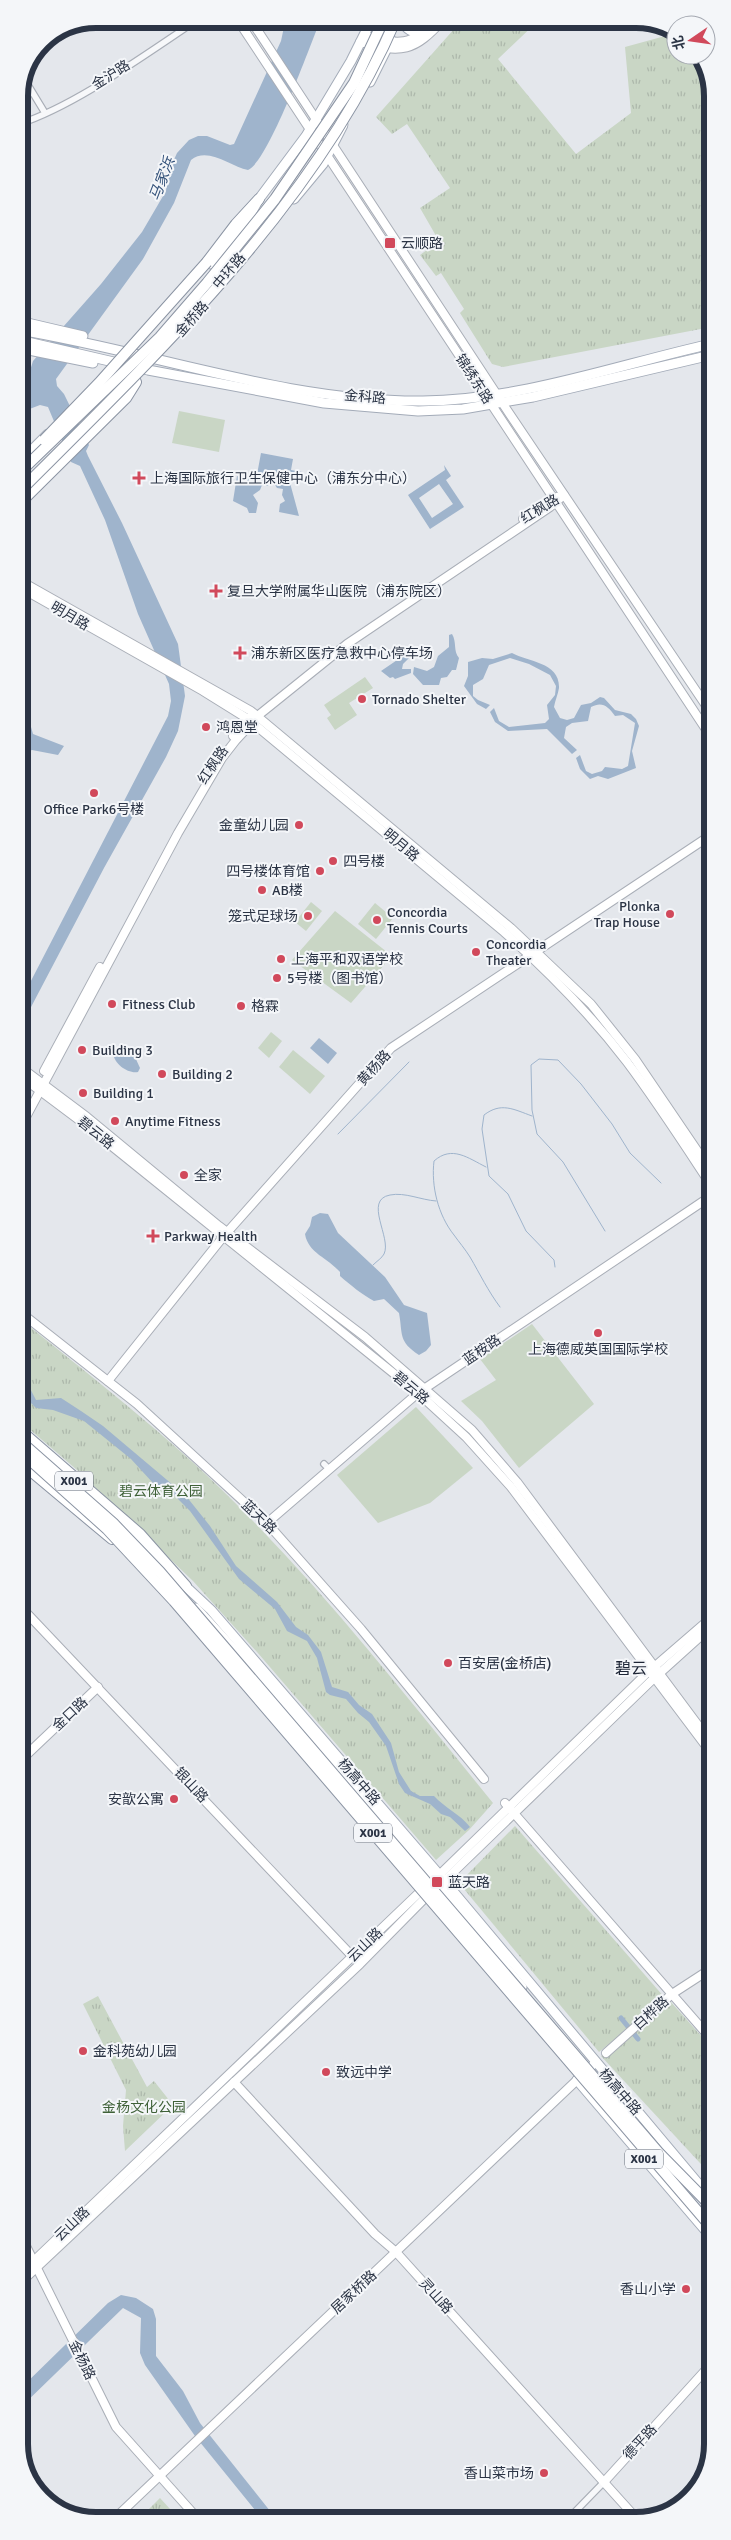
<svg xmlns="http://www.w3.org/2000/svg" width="731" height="2540" viewBox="0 0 731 2540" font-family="Signika,'Noto Sans SC',sans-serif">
<defs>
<pattern id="park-tufts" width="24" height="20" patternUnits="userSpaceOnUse" patternTransform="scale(1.25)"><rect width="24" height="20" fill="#c9d6c5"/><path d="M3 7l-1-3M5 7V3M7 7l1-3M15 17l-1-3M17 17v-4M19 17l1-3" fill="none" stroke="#adb8ab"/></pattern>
</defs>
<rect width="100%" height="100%" fill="#e4e7ec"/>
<g fill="url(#park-tufts)">
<polygon points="463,19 540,19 498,59 576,154 631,113 625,47 676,33 676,55 696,55 711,80 711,327 503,367 492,364 460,313 464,309 441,273 436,276 420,255 439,241 420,208 450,188 407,124 392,134 376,117"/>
<path d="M29,1326C104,1387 181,1446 248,1516C336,1605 414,1706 493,1803L469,1830L436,1860L257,1652L193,1581L77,1470L20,1421V1337Z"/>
<polygon points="515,1826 665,1998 599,2052 459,1883"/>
<polygon points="98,1996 147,2087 154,2081 173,2105 125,2151 123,2126 126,2090 83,2004"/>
<polygon points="670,2001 712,2048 712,2176 601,2056"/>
<polygon points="160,2498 181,2521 137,2521"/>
</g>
<g fill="#c9d6c5">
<polygon points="179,411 225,420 219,452 172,443"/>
<polygon points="365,677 373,688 349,703 357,715 335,730 327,718 331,715 324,705 346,690 352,699 346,690"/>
<polygon points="311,902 322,911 306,931 295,922"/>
<polygon points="375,903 393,918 376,939 358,924"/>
<polygon points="335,911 387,952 380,960 385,964 351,1003 292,960"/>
<polygon points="271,1032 282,1041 269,1058 258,1048"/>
<polygon points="293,1050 325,1076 310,1094 279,1067"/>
<polygon points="532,1324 594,1404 519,1468 482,1421 461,1401 496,1380 480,1359"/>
<polygon points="416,1407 473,1468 430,1503 378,1523 337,1475"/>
</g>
<g fill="#9fb4cc" fill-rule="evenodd">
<path d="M281,19H321C310,45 269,161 248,170C231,167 208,146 191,160L174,203L143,259L56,379L57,386L64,394L89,445L86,451L88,456L122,523L178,644L185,696L178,731L166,757L104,868L19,1030V1004L168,716L171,701L169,684L138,614L105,520L80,466L71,462L48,407L40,405L19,413V392L27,380L33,361L101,284L142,232L166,191L168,173L177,153L189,140L198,136H207L230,145L234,144L281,41L284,27Z"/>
<polygon points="261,453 293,459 291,470 302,472 303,476 299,481 295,479 290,483 299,516 279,512 280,504 285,501 282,495 283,489 277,488 273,482 267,486 262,485 260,490 253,495 258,503 256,513 249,513 247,508 233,501 237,476 256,480"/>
<path d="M444,465L451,476L446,480L464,507L430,529L408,495L445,470ZM439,484L453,504L432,518L419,498Z"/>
<path d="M452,634C457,642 453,651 459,658L456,670H452L447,677L441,678L439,685H423L413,674L414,667L427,671L434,667L438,656L449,647V635Z"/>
<path d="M512,653C528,662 560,662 559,688C558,694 555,701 554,707L560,718L567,720L574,718L581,705L591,703L600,697L604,698L615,710L631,714L636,719L639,726L632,751L636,768L608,779L598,776L590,779L580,769L576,758L580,755L586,771L592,774L602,771L605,767L622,769L628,766L635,723L623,715L615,716C608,706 602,701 591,707L588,721L572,723L566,727L564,738L577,750L572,754L547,729L508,731L495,722L490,712L494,708L499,721L509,727L545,723L549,719L547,705L555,695L556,686L550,675L529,664L510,658L489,665L483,679L473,685V696L478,700L490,705L486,709L477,704L464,686L468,676V662L482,658L493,659Z"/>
<polygon points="406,654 410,657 403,664 402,669 411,669 411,673 395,679 393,677 390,678 381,671"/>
<polygon points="19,722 31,727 33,734 64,746 58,755 32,750 22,754 19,764"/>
<polygon points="319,1038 337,1053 328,1064 310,1048"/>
<path d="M117,1048H124L135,1057L140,1068L138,1072C128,1074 114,1064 113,1053Z"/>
<path d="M320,1213L328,1214L338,1233L385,1277L404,1305L427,1313L431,1345L426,1351L419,1355C398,1341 403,1335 399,1313L384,1299L374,1301C364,1296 349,1284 340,1276V1272C328,1258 308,1253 305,1234L310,1226L312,1217Z"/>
<path d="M20,1369L36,1400L61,1398L81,1411L103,1426L186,1496L210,1526L236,1566L277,1602L296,1627L308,1635L321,1652L332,1687L348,1692L359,1705L372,1714L391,1743L399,1772L411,1791L420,1796H434C445,1808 460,1814 470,1827L465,1831L450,1817L441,1814L430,1804L405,1793L399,1784L386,1746L369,1722L358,1713L346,1699L330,1695L326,1692L317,1658L307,1641L287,1631L275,1609L239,1579L190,1511L174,1495L153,1483L131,1459L84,1421L53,1410L36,1408L27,1399L20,1383Z"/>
<polygon points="121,2295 136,2298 153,2309 156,2319 156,2356 183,2391 200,2423 278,2521 264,2521 195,2436 145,2365 140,2353 141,2318 123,2308 20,2408 20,2389 108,2303"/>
</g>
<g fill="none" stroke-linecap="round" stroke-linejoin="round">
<g stroke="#9fb4cc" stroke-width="1">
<path d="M532,1116C513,1109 501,1102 484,1115L482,1129L489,1176L508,1194L526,1231L554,1260L555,1267"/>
<polyline points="338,1134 409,1062"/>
<path d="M486,1167C468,1158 452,1145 434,1161C431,1186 438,1215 454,1235C459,1242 465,1249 470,1257C480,1274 488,1291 500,1307"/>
<polyline points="605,1231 563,1162 537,1134 532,1110 531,1065 539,1059 558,1060 581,1084 612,1124 630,1153 661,1183"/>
<path d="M373,1265C377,1261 382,1258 384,1254C392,1238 363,1200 390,1195C405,1192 421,1200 436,1201"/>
</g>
<polyline stroke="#9fb4cc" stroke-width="5" points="621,2018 638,2039"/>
<defs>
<g id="street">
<polyline points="704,68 711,89"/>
<polyline points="25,80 45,113"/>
<path d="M19,124C77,105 147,53 199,19"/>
<polyline points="324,1464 329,1469"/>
<polyline points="567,2520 604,2482"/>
</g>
<g id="secondary">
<polyline points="237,19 711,737"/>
<polyline points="250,19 509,413 711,713"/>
<path d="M364,35C398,45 412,47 437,19"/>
<path d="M360,42C402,54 414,52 444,19"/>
<polyline points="523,519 557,497"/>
<polyline points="19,580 251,711 511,928 591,1004 635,1059 711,1171"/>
<path d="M19,587L203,691L248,719L504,932C549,972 591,1015 627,1062C657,1102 684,1144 711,1185"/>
<polyline points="233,736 250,717"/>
<polyline points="19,1066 87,1117 219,1226 365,1337 472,1430 517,1482 712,1744"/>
<polyline points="44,1071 100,967"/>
<polyline points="19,1075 83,1123 418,1393 466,1437 511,1487 712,1754"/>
<polyline points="19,1130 178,833 222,758 236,740 260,714 347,644 550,507 564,495"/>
<polyline points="20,1312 137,1404 267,1523 361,1629 484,1779"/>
<polyline points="108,1381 223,1237 391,1048 711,835"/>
<polyline points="267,1523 418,1393 711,1196"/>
<polyline points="20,1606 353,1957"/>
<polyline points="20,1761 98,1687"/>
<polyline points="505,1803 712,2040"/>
<polyline points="436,1878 646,1674 712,1617"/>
<polyline points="440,1885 651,1681 712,1626"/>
<polyline points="606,2053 672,1994 712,1968"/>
<polyline points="234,2082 375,2234 396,2252 638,2520"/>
<polyline points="20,2234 116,2427 200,2521"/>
<polyline points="20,2274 425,1887"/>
<polyline points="20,2283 360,1964 431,1892"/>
<polyline points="604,2482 712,2363"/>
<polyline points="112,2521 595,2063"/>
</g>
<g id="primary">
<path d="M402,19C406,32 414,34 426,31"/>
<polyline points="370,82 391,40"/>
<polyline points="294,199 323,164 343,125"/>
<polyline points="211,264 243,227 259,199 306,136 351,61 372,19"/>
<polyline points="19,321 83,336"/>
<path d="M19,330C153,352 286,402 423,401C521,400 617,365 711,344"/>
<polyline points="19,340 148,370 324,403 418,411 463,409 533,397 711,355"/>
<polyline points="19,348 93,363"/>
<polyline points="19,463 48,434"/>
<polyline points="124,1525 158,1561"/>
<polyline points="181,1582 211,1610 436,1871 712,2200"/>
<polyline points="196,1608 250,1667 434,1880 522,1987"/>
<polyline points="577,2080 712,2238"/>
</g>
<g id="highway">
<polyline points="207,262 236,224 259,199"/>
<polyline points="19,504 126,398 136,382"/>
<polyline points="20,1430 140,1534 186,1586"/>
<polyline points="20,1462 112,1539"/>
</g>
</defs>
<use href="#street" stroke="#a9aeb7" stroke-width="8"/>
<use href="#secondary" stroke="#a9aeb7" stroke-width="10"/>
<use href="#primary" stroke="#a3abb8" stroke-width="11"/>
<use href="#highway" stroke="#8b94a3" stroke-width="12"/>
<use href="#street" stroke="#f7f8fa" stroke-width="5.5"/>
<use href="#secondary" stroke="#fff" stroke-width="8"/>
<use href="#primary" stroke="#fff" stroke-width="9"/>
<use href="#highway" stroke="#fff" stroke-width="10"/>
<defs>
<g id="highway-bridge">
<polyline points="44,440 99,383 207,262"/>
<polyline points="19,473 160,337 207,283 275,199 354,83 384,19"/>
<path d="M19,492C158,353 318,202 396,19"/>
<polyline points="20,1441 113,1523 160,1572 658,2152 712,2207"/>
<polyline points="20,1451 107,1529 174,1601 712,2228"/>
</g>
</defs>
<use href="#highway-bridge" stroke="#8b94a3" stroke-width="12" stroke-linecap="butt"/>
<use href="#highway-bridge" stroke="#fff" stroke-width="10"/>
</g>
<g fill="#d1495b" stroke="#f4f6f9" stroke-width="2">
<rect x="384" y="237" width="12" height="12" rx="2.5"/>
<path d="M136.5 470.5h5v5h5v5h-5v5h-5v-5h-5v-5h5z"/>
<path d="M213.5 583.5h5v5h5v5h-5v5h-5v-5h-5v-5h5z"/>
<path d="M237.5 645.5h5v5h5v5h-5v5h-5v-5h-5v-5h5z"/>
<circle cx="362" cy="699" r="5"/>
<circle cx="206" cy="727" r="5"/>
<circle cx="94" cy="793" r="5"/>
<circle cx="299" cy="825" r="5"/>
<circle cx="333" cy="861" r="5"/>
<circle cx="320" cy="871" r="5"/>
<circle cx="262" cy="890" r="5"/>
<circle cx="670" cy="914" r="5"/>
<circle cx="308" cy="916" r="5"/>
<circle cx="377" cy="920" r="5"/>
<circle cx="476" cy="952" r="5"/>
<circle cx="281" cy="959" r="5"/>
<circle cx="277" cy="978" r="5"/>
<circle cx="112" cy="1004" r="5"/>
<circle cx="241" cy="1006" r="5"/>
<circle cx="82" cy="1050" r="5"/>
<circle cx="162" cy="1074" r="5"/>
<circle cx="83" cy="1093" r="5"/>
<circle cx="115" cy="1121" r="5"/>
<circle cx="184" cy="1175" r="5"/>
<path d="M150.5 1228.5h5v5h5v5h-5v5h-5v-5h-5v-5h5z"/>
<circle cx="598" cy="1333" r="5"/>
<circle cx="448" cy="1663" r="5"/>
<circle cx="174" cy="1799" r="5"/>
<rect x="431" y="1876" width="12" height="12" rx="2.5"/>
<circle cx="83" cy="2051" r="5"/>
<circle cx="326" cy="2072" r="5"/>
<circle cx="686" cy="2289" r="5"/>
<circle cx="544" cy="2473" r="5"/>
</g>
<g text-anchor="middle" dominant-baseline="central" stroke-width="4" stroke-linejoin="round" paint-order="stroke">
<g fill="#f4f6f9" stroke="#676e7b" stroke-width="1">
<rect x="55" y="1471.5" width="38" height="19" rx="4"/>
<rect x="354" y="1823.5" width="38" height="19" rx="4"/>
<rect x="625" y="2149.5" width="38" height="19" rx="4"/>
</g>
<g font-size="12" font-weight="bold" fill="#2b3445">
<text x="74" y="1481">X001</text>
<text x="373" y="1833">X001</text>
<text x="644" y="2159">X001</text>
</g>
<g font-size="14" fill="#2b3445" stroke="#f4f6f9">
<text transform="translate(111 75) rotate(-32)">金沪路</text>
<text transform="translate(229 271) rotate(-50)">中环路</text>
<text transform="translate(192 319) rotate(-49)">金桥路</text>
<text transform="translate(474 379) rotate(57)">锦绣东路</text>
<text transform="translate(365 397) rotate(5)">金科路</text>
<text transform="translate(540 509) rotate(-31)">红枫路</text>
<text transform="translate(70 616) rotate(30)">明月路</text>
<text transform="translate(213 765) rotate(-56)">红枫路</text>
<text transform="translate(401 845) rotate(40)">明月路</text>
<text transform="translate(374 1068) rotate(-48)">黄杨路</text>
<text transform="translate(96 1133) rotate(39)">碧云路</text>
<text transform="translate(482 1350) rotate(-34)">蓝桉路</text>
<text transform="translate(411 1388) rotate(40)">碧云路</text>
<text transform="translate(259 1517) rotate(44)">蓝天路</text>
<text transform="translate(70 1714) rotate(-43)">金口路</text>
<text transform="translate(359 1782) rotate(49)">杨高中路</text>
<text transform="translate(191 1785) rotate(47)">银山路</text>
<text transform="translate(365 1945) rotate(-44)">云山路</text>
<text transform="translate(651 2013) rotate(-42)">白桦路</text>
<text transform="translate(620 2092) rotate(49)">杨高中路</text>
<text transform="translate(72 2224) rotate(-44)">云山路</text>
<text transform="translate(354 2292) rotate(-43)">居家桥路</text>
<text transform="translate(436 2296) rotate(48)">灵山路</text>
<text transform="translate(82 2360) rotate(64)">金杨路</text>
<text transform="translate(640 2442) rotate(-47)">德平路</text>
</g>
<g font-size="14" fill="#2b3445" stroke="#f4f6f9" text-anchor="start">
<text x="401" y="243">云顺路</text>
<text x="150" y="478">上海国际旅行卫生保健中心（浦东分中心）</text>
<text x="227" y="591">复旦大学附属华山医院（浦东院区）</text>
<text x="251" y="653">浦东新区医疗急救中心停车场</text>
<text x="372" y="699">Tornado Shelter</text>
<text x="216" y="727">鸿恩堂</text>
<text x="94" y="809" text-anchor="middle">Office Park6号楼</text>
<text x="289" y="825" text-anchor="end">金童幼儿园</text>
<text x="343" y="861">四号楼</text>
<text x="310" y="871" text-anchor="end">四号楼体育馆</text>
<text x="272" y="890">AB楼</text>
<text x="660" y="906" text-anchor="end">Plonka<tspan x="660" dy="16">Trap House</tspan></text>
<text x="387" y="912">Concordia<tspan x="387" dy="16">Tennis Courts</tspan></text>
<text x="298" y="916" text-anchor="end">笼式足球场</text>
<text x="486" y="944">Concordia<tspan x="486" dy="16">Theater</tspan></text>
<text x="291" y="959">上海平和双语学校</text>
<text x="287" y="978">5号楼（图书馆）</text>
<text x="122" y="1004">Fitness Club</text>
<text x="251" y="1006">格霖</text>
<text x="92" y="1050">Building 3</text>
<text x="172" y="1074">Building 2</text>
<text x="93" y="1093">Building 1</text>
<text x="125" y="1121">Anytime Fitness</text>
<text x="194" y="1175">全家</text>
<text x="164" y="1236">Parkway Health</text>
<text x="598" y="1349" text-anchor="middle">上海德威英国国际学校</text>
<text x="458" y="1663">百安居(金桥店)</text>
<text x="164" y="1799" text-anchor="end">安歆公寓</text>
<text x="448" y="1882">蓝天路</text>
<text x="93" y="2051">金科苑幼儿园</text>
<text x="336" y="2072">致远中学</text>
<text x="676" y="2289" text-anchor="end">香山小学</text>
<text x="534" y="2473" text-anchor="end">香山菜市场</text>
</g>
<g font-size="14" fill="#3f6138" stroke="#f4f6f9">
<text x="161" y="1491">碧云体育公园</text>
<text x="144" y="2107">金杨文化公园</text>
</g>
<g font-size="15" font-style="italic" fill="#34527a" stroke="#f4f6f9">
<text transform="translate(162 179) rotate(-69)">马家浜</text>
</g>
<g font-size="16" fill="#1d2536" stroke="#f4f6f9">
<text x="631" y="1669">碧云</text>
</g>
</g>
<path d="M0 0H731V2540H0ZM96 28H636A68 68 0 0 1 704 96V2444A68 68 0 0 1 636 2512H96A68 68 0 0 1 28 2444V96A68 68 0 0 1 96 28Z" fill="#f4f6f9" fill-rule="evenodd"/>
<path fill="none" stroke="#2b3445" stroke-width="6" d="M96 28H636A68 68 0 0 1 704 96V2444A68 68 0 0 1 636 2512H96A68 68 0 0 1 28 2444V96A68 68 0 0 1 96 28Z"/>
<g transform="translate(691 40) rotate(257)"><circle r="24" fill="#f4f6f9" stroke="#a4a8b1"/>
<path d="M0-4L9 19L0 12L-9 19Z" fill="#d1495b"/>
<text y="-8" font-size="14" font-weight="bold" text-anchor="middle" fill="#2b3445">北</text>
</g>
</svg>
